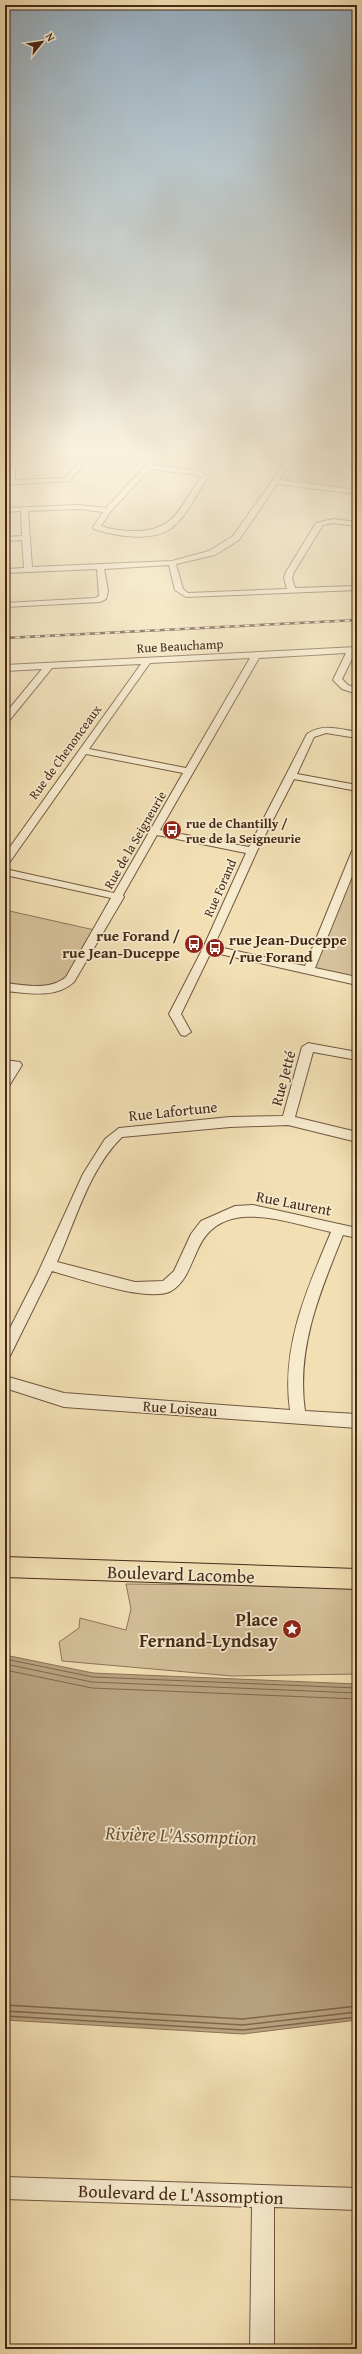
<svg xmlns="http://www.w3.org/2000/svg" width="362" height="2354" viewBox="0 0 362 2354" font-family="'Gentium Book Plus',serif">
<rect width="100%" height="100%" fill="#f2e0b4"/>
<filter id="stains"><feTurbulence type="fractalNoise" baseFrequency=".005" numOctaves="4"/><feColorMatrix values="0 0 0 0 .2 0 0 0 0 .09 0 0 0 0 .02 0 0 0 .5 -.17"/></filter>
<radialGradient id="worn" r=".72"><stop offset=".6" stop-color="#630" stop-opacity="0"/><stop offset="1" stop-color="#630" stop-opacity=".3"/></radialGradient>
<g fill="#d5c19a" stroke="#8e755a">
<polygon points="298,459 326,462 349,476 341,488 284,481"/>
<polygon points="349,872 357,874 357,981 309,970"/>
<polygon points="5,910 99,931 78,970 58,988 5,987"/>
<polygon points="357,1578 357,1674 232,1676 62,1661 59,1642 79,1628 80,1618 126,1630 131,1609 126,1584 222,1585"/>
</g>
<polygon fill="#b8a27f" stroke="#8a7256" points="5,1655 93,1673 357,1684 357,2020 243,2034 5,2020"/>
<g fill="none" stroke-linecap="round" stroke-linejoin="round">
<g stroke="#7f664c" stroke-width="1">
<polyline points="5,1659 93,1677 357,1688"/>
<polyline points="5,1664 92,1682 357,1693"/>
<polyline points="5,1670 92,1688 357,1699"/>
</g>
<g stroke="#7f664c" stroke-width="1.5">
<polyline points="5,2005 243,2019 357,2006"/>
<polyline points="5,2011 243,2025 357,2012"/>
<polyline points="5,2016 243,2030 357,2017"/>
</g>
<defs>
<g id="minor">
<polygon points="26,450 32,450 15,469 15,480 65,478 90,450 96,450 69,481 5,485 5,481 9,481 9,469"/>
<path d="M155,450H161L152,465L199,471L208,477C197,493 186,518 170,529C151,542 115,536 94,529L93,527L103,512L79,509L28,511L32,567L172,561L209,551L233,536L287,460L225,452L222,450L290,456L294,450H300L279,480L357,490V494L277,484L239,540L215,555L176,564L183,589L188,593L287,589L284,578L286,572L316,523L333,519L357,522V526L333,523L323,525L294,572L292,578L295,588L357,586V590L186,597L175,590L169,565L104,569L108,591L106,599L100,602L5,607V603L95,598L99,596L97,569L5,573V569L24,568L22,540L5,541V537L22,536L21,511L5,512V508L79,505L106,508L145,466ZM150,469L197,475L201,477C180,506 176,531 135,531C124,531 112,530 101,526L111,511Z"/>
<path d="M357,647V653H355L342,679L348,685L357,688V694L342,689L333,680L346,653L259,658L160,830L249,847L307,734C322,723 340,729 357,732V738L326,733L314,737L297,774L357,785V791L294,779L257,851L214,946L305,966L352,851L357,848V864L315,968L357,977V985L211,952L181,1014L191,1032L185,1036L181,1035L169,1014L203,948L246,853L157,835L123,895L124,897L74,982C55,999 29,993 5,991V983C26,985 49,991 66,977L111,898L5,875V869L114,893L183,773L86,754L9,863L5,864V854L141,664L52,668L8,722L5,723V714L42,669L5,671V665ZM250,658L186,768L89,749L150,663Z"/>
<path d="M308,1043L357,1052V1060L313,1052L295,1117L357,1132V1142L288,1125L230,1127L122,1137C89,1169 76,1220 57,1262L135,1282L163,1281L174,1271L191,1234L201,1221L235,1206L253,1205L357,1228V1238L343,1235C320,1292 296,1348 305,1411L357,1414V1428L64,1407L5,1388V1376L64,1393L290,1410C281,1347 307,1289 331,1232C287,1223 222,1195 198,1249C191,1263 186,1283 171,1291C149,1303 77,1278 52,1271L10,1356L5,1358V1338L37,1275L83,1174L105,1139L119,1128L230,1117L283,1116L302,1047Z"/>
<polygon points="5,1060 20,1062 22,1065 9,1086 5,1087 5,1073 8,1068 5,1068"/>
<polygon points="5,2177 357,2188 357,2210 274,2207 274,2349 250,2349 252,2207 5,2199"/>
</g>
<polygon id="major" points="5,1557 357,1569 357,1589 5,1577"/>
</defs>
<use href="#minor" stroke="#715740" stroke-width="2"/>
<use href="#major" stroke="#462919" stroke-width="2"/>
<use href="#minor" fill="#f7ebce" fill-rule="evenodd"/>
<use href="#major" fill="#f2e0b4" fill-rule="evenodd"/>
<defs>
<polyline id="rail" points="5,638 357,620"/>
</defs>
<use href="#rail" stroke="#462919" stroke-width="2.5"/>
<use href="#rail" stroke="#f7ebce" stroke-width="1.5" stroke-dasharray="5" stroke-linecap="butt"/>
</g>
<linearGradient id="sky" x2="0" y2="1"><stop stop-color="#95adbe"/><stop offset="0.58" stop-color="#f9f1dd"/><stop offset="1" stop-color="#f9f1dd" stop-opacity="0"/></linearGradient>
<rect width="362" height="779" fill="url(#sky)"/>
<defs>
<symbol id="bus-disc" viewBox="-11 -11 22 22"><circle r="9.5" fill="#8f2418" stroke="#f7ebce"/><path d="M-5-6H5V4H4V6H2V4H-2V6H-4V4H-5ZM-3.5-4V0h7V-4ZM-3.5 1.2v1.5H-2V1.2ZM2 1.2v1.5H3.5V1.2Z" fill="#fff"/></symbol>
<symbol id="sight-disc" viewBox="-11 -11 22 22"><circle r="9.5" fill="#8f2418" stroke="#f7ebce"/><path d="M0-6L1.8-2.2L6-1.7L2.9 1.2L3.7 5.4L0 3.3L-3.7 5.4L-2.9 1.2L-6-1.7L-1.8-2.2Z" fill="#fff"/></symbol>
</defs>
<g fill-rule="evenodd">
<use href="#bus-disc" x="161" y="819" width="22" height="22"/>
<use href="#bus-disc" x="183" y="933" width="22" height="22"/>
<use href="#bus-disc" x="204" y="937" width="22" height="22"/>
<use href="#sight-disc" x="281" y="1618" width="22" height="22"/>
</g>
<g text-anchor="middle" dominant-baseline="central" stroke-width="3.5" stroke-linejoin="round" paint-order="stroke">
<g font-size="13" fill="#462919" stroke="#f7ebce">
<text transform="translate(180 646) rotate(-3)">Rue Beauchamp</text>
<text transform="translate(65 752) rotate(-54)">Rue de Chenonceaux</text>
<text transform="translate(135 840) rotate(-60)">Rue de la Seigneurie</text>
<text transform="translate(220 888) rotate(-66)">Rue Forand</text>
</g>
<g font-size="13" font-weight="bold" fill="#462919" stroke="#f7ebce" text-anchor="start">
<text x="186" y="823">rue de Chantilly /<tspan x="186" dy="15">rue de la Seigneurie</tspan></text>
</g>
<g font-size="15" font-weight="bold" fill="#462919" stroke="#f7ebce" text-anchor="end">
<text x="180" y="935">rue Forand /<tspan x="180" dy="17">rue Jean-Duceppe</tspan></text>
<text x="229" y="939" text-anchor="start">rue Jean-Duceppe<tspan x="229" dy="17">/ rue Forand</tspan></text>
</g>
<g font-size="15" fill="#462919" stroke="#f7ebce">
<text transform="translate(283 1078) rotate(-75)">Rue Jetté</text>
<text transform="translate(173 1111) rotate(-6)">Rue Lafortune</text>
<text transform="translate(294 1203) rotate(11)">Rue Laurent</text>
<text transform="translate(180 1408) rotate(4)">Rue Loiseau</text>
</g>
<g font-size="18" fill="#462919" stroke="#f7ebce">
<text transform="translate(181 1574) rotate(2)">Boulevard Lacombe</text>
<text transform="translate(181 2194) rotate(2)">Boulevard de L'Assomption</text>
</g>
<g font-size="18" font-weight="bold" fill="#462919" stroke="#f7ebce" text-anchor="end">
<text x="278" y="1619">Place<tspan x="278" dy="21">Fernand-Lyndsay</tspan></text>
</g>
<g font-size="19" font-style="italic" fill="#684d38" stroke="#f7ebce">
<text transform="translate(181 1835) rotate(2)">Rivière L'Assomption</text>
</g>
</g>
<rect width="362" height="2354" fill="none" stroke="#f2e0b4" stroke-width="20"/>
<rect x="6" y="6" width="350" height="2342" fill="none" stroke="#462919" stroke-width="2"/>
<rect x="10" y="10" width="342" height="2334" fill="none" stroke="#462919"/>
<g transform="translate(42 42) rotate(60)" stroke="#f7ebce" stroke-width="3" paint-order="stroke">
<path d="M0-3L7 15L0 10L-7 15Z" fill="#462919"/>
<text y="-6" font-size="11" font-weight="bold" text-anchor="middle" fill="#462919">N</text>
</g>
<rect width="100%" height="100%" filter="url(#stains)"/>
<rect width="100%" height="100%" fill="url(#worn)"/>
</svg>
